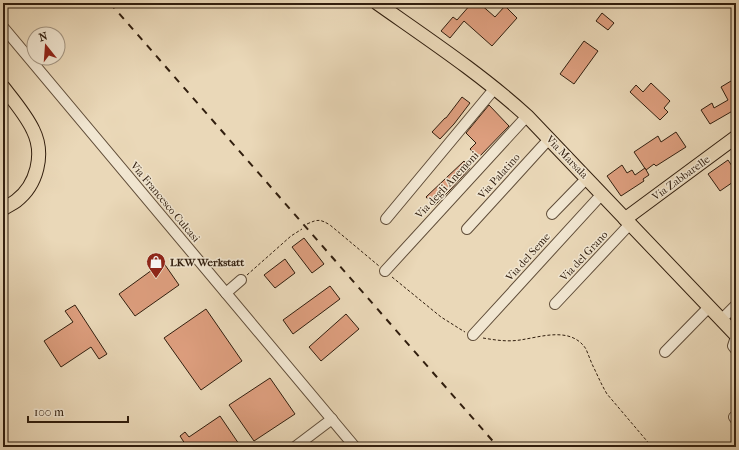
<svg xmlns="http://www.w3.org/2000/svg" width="739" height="450" viewBox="0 0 739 450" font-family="'IM FELL French Canon',serif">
<rect width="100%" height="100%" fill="#ead8b8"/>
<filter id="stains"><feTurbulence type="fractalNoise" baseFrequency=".005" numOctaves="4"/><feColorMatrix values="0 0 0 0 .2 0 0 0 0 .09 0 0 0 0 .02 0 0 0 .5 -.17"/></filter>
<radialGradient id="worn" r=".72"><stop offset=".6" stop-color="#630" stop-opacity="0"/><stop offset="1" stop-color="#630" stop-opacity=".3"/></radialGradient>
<g fill="#dd9e7e" stroke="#311e0e">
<polygon points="476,3 479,3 495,17 505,6 517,18 492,46 464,21 450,38 441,31 453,17 457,20 471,4 473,6"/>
<polygon points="602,13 614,23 608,30 596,21"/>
<polygon points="584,41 598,51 574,84 560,74"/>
<polygon points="736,78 736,109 710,124 701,110 712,103 714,108 728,100 721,87"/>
<polygon points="651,83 670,101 664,108 668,112 660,120 630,92 636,85 643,92"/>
<polygon points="462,97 470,103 454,124 440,139 432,132 445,118 446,118"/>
<polygon points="489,105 509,126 478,158 470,149 476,143 466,133"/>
<polygon points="676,132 686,147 656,166 654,164 646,170 634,152 658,136 661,142"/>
<polygon points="728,160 736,172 736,180 720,191 708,174"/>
<polygon points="464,161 470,168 450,190 434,206 426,197"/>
<polygon points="622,165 627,173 632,170 635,175 645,168 649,175 643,179 644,181 621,196 607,176"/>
<polygon points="304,238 324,264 312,273 292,247"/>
<polygon points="285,259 295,273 275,288 264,275"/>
<polygon points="163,262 179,285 135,316 119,294"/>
<polygon points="330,286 340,299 293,334 283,320"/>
<polygon points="75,305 107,354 99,359 91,347 61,367 44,341 73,322 65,311"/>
<polygon points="206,309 242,361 201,390 164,338"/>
<polygon points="346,314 359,329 321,361 309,347"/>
<polygon points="270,378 295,414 254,441 229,405"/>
<polygon points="220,416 241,447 187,447 180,436 185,432 189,437"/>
</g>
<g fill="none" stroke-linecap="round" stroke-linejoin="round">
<defs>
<g id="minor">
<polyline points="3,27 355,447"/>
<polyline points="552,214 587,178"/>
<polyline points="386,219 495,88"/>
<polyline points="467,229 549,139"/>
<polyline points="385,271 527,116"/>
<polyline points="226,293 241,280"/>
<polyline points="555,304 630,224"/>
<polyline points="721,320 736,305"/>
<polyline points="473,335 602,194"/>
<polyline points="736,337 733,346 736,350"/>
<polyline points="665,352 709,307"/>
<polyline points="734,417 736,420"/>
<polyline points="295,447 332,419"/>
</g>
<g id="major">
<path d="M377,3C428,39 481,74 527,116L736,335"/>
<path d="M3,87C14,101 26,115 33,130C45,154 37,185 16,201C12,204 7,206 3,209"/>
<polyline points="625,219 736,137"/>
</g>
</defs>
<use href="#minor" stroke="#5f4c38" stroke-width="12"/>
<use href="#major" stroke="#311e0e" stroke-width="15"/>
<g stroke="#311e0e" stroke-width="1" stroke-dasharray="3 2" stroke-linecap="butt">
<path d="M307,224C318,219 320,219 330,225L379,266"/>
<polyline points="247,275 291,236 302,229"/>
<polyline points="392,277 441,317 460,329 465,332"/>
<path d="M483,338C495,340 507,342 520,340C541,337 571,326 586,349C588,354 590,359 592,364C597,374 601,384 607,394L652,447"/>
</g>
<use href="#minor" stroke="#f1e6d1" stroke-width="10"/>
<use href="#major" stroke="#ead8b8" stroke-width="13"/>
<polyline stroke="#311e0e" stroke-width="2" stroke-dasharray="7 7" stroke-linecap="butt" points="110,3 498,447"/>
</g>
<defs>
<symbol id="shop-pin" viewBox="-11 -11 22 30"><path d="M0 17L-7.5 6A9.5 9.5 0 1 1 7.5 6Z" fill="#8f2418" stroke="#f1e6d1"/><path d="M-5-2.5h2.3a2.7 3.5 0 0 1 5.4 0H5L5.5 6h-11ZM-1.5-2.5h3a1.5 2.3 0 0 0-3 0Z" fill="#fff"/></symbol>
</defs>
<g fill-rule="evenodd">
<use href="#shop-pin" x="145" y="251" width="22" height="30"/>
</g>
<g text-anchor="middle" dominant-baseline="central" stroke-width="3" stroke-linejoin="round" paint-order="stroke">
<g font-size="11" fill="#311e0e" stroke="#f1e6d1">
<text transform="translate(567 157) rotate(46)">Via Marsala</text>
<text transform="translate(499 176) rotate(-48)">Via Palatino</text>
<text transform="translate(681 178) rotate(-36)">Via Zabbarelle</text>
<text transform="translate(447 185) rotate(-47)">Via degli Anemoni</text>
<text transform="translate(165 202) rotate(50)">Via Francesco Culcasi</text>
<text transform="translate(584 256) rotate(-47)">Via del Grano</text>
<text transform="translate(528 257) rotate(-48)">Via del Seme</text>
</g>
<g font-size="11" font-weight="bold" fill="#311e0e" stroke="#f1e6d1" text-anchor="start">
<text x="170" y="262">LKW Werkstatt</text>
</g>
</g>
<rect width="739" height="450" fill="none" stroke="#ead8b8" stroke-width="16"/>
<rect x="4" y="4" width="731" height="442" fill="none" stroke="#311e0e" stroke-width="2"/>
<rect x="8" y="8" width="723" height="434" fill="none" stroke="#311e0e"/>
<g transform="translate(46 46) rotate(343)"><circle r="19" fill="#f1e6d1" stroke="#a49683"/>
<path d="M0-3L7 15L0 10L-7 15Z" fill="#8f2418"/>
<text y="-6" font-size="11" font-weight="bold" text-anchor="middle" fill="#311e0e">N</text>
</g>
<path d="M28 416v6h100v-6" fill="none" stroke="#311e0e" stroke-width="2"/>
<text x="34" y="416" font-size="12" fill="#311e0e" stroke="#f1e6d1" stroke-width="3" paint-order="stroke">100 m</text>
<rect width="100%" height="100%" filter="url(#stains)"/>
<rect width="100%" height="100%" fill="url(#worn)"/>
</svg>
